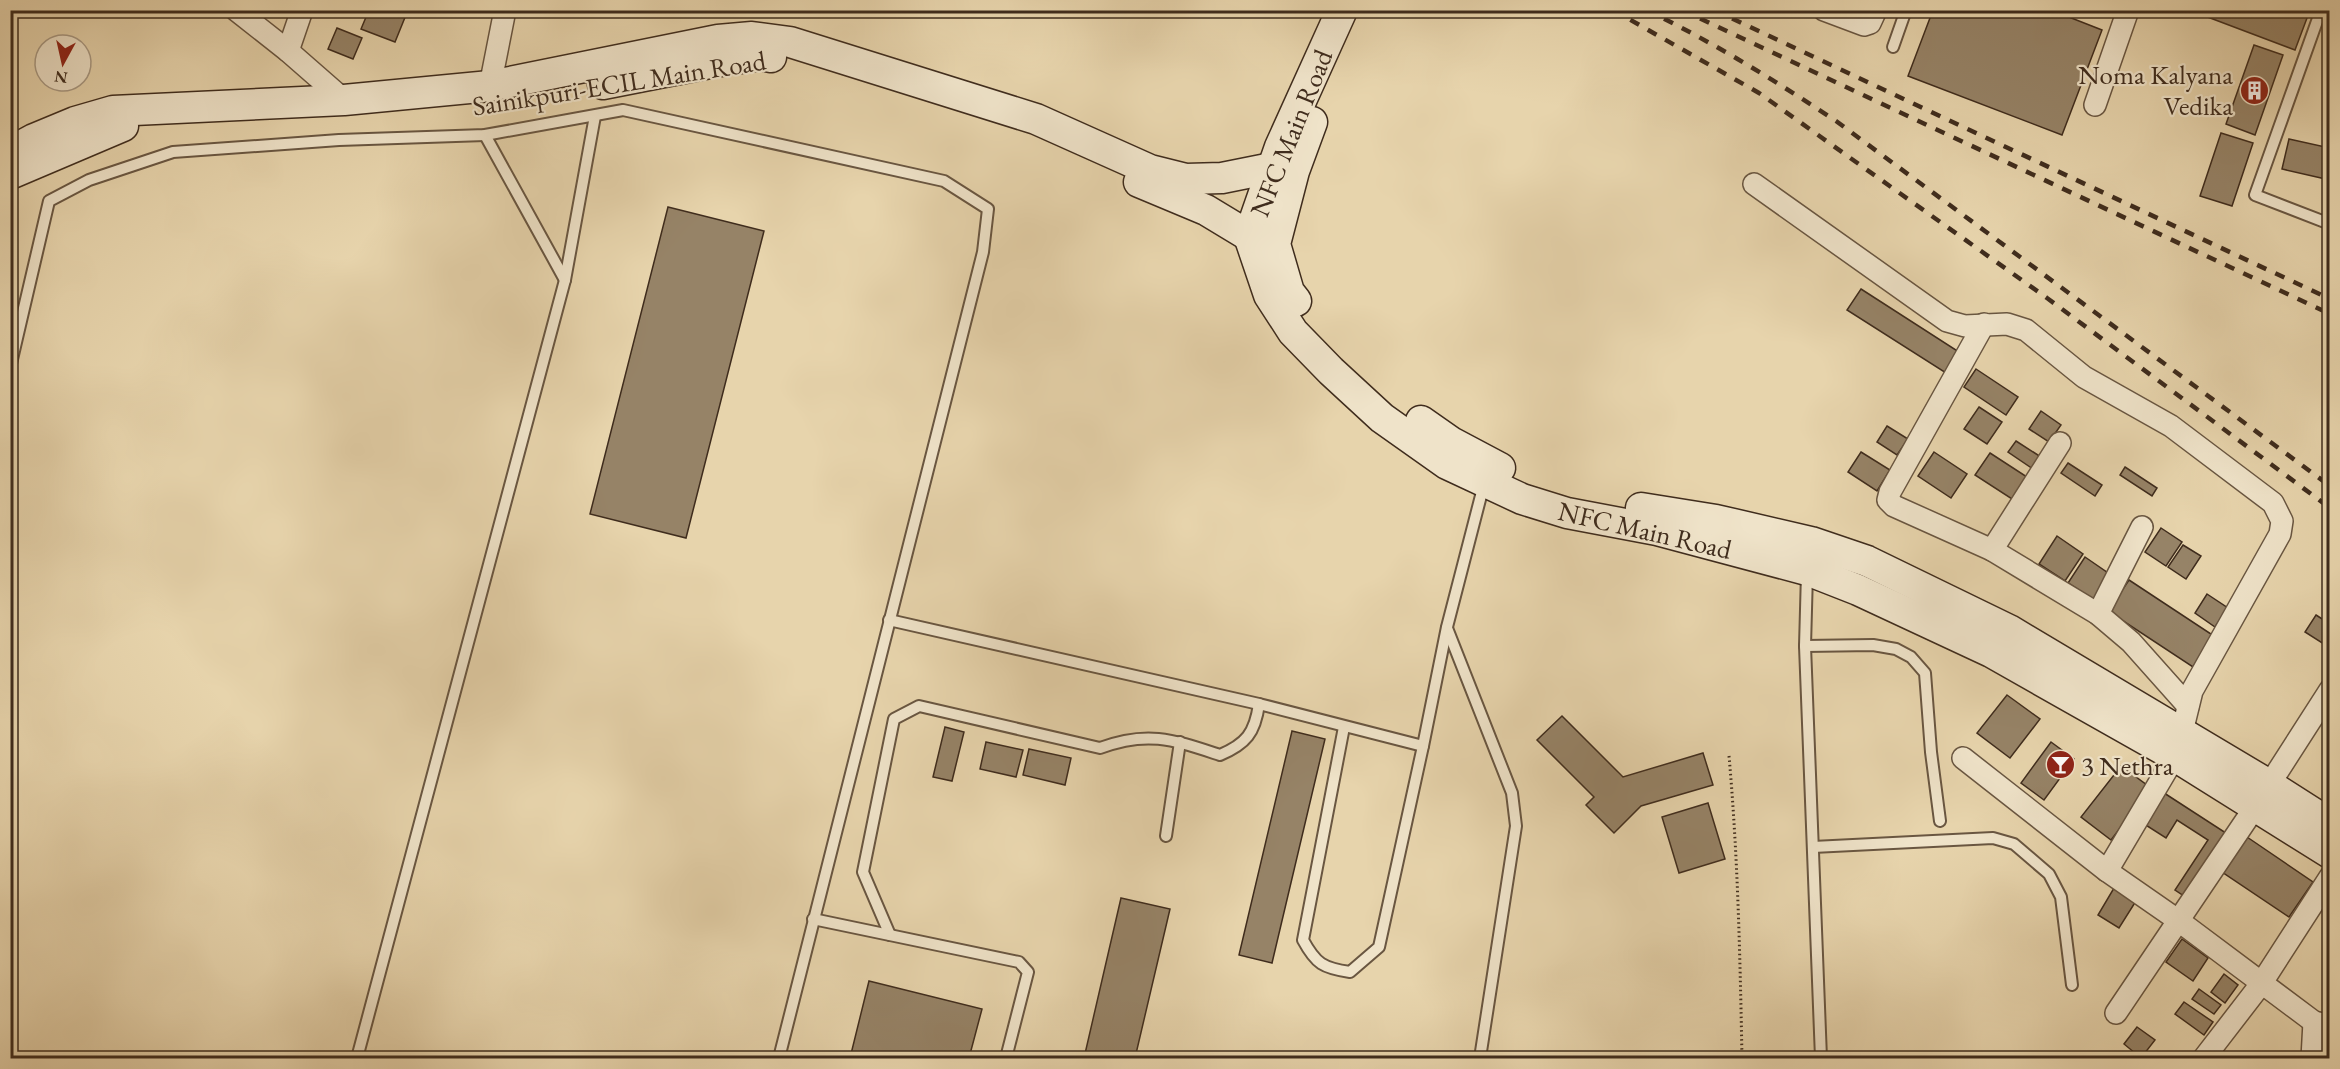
<svg xmlns="http://www.w3.org/2000/svg" width="2340" height="1069" viewBox="0 0 2340 1069" font-family="'EB Garamond',serif">
<rect width="100%" height="100%" fill="#e7d4ac"/>
<filter id="stains"><feTurbulence type="fractalNoise" baseFrequency=".00333" numOctaves="4"/><feColorMatrix values="0 0 0 0 .2 0 0 0 0 .09 0 0 0 0 .02 0 0 0 .5 -.17"/></filter>
<radialGradient id="worn" r=".72"><stop offset=".6" stop-color="#630" stop-opacity="0"/><stop offset="1" stop-color="#630" stop-opacity=".3"/></radialGradient>
<g fill="#968367" stroke="#3f2c1d" stroke-width="1.5">
<polygon points="369,10 408,10 395,42 361,29"/>
<polygon points="1933,10 2051,10 2102,30 2062,135 1908,76"/>
<polygon points="2189,10 2310,10 2295,50"/>
<polygon points="337,28 362,38 353,59 328,49"/>
<polygon points="2254,45 2283,55 2255,135 2226,124"/>
<polygon points="2221,133 2253,143 2232,206 2200,196"/>
<polygon points="2289,139 2330,148 2330,180 2282,169"/>
<polygon points="668,207 764,231 686,538 590,514"/>
<polygon points="1861,289 1959,352 1946,373 1847,310"/>
<polygon points="1976,369 2018,397 2006,415 1964,387"/>
<polygon points="1979,407 2002,422 1987,444 1964,429"/>
<polygon points="2041,411 2061,425 2049,442 2029,429"/>
<polygon points="1887,426 1908,439 1897,455 1877,442"/>
<polygon points="2016,441 2041,457 2033,469 2008,452"/>
<polygon points="1861,452 1890,470 1877,491 1848,472"/>
<polygon points="1934,452 1967,474 1951,498 1918,476"/>
<polygon points="1990,453 2027,477 2012,499 1975,475"/>
<polygon points="2068,463 2102,485 2095,496 2061,473"/>
<polygon points="2125,467 2157,488 2152,496 2120,475"/>
<polygon points="2161,528 2182,542 2166,566 2145,552"/>
<polygon points="2057,536 2083,554 2065,581 2039,564"/>
<polygon points="2183,545 2201,556 2186,579 2168,567"/>
<polygon points="2085,557 2111,575 2094,600 2068,583"/>
<polygon points="2129,580 2214,636 2193,667 2108,611"/>
<polygon points="2207,594 2228,608 2215,627 2195,613"/>
<polygon points="2330,600 2330,614 2323,610"/>
<polygon points="2316,615 2330,624 2330,648 2305,632"/>
<polygon points="2007,695 2040,719 2010,758 1977,733"/>
<polygon points="1562,716 1623,777 1703,753 1713,785 1641,806 1614,833 1586,805 1594,797 1537,740"/>
<polygon points="945,727 964,732 952,781 933,777"/>
<polygon points="1292,731 1325,739 1272,963 1239,955"/>
<polygon points="986,742 1023,750 1016,777 980,769"/>
<polygon points="2051,742 2074,759 2044,800 2021,783"/>
<polygon points="1029,749 1071,758 1065,785 1023,775"/>
<polygon points="2121,766 2151,788 2111,840 2081,817"/>
<polygon points="2161,791 2229,835 2187,898 2175,890 2208,840 2177,820 2166,838 2141,822"/>
<polygon points="1708,803 1725,859 1679,873 1662,817"/>
<polygon points="2247,837 2313,882 2289,917 2222,872"/>
<polygon points="2114,888 2136,901 2119,928 2098,915"/>
<polygon points="1121,898 1170,909 1135,1058 1084,1058"/>
<polygon points="2182,939 2208,958 2193,981 2166,962"/>
<polygon points="2224,974 2238,985 2225,1003 2211,992"/>
<polygon points="869,981 982,1009 969,1058 850,1058"/>
<polygon points="2199,989 2221,1005 2214,1014 2192,999"/>
<polygon points="2184,1002 2213,1022 2204,1035 2175,1014"/>
<polygon points="2137,1027 2155,1040 2141,1058 2124,1044"/>
</g>
<g fill="none" stroke-linecap="round" stroke-linejoin="round">
<defs>
<g id="lane">
<polyline points="2321,10 2255,195 2330,224"/>
<polyline points="1893,47 1906,10"/>
<polyline points="485,135 565,280"/>
<polyline points="10,368 49,201 89,180 173,152 339,140 485,135 623,110 944,181 988,209 983,252 779,1058"/>
<polyline points="1807,573 1805,646 1821,1058"/>
<polyline points="889,620 1259,704 1423,746 1447,627 1484,484"/>
<polyline points="1447,628 1512,793 1516,826 1480,1058"/>
<polyline points="1805,646 1873,645 1896,649 1911,657 1925,673 1931,752 1940,821"/>
<path d="M1344,727L1303,940C1316,964 1323,968 1350,972L1379,947L1423,746"/>
<polyline points="1166,836 1180,742"/>
<polyline points="1813,847 1993,838 2014,844 2049,874 2061,897 2072,985"/>
<polyline points="813,919 1019,962 1028,972 1006,1058"/>
<path d="M890,935L863,872L894,719L919,706L1100,748C1148,730 1174,740 1220,755C1246,744 1255,733 1259,704"/>
<polyline points="357,1058 565,280 595,116"/>
</g>
<g id="street">
<polyline points="236,10 288,51 344,100"/>
<polyline points="1824,10 1864,25 1870,23 1876,10"/>
<polyline points="288,51 302,10"/>
<polyline points="490,86 505,10"/>
<polyline points="2095,105 2128,10"/>
<polyline points="1754,184 1947,321 1965,326 2007,324 2026,330 2084,377 2171,426 2273,503 2282,521 2280,534 2192,691 2182,732"/>
<polyline points="1984,324 1890,492 1888,500 1894,506 1992,550 2098,614 2131,642 2188,706"/>
<polyline points="1992,550 2060,443"/>
<polyline points="2098,614 2142,527"/>
<polyline points="1963,758 2107,871 2179,921 2314,1022 2330,1026"/>
<polyline points="2269,785 2330,690"/>
<polyline points="2107,871 2175,756"/>
<polyline points="2116,1013 2255,807"/>
<polyline points="2204,1058 2261,984 2330,877"/>
<polyline points="2312,1058 2314,1022"/>
</g>
<g id="secondary">
<polyline points="1342,10 1280,147 1249,236 1269,295 1293,332 1331,371 1382,418 1447,464 1522,499 1567,513 1657,530 1807,570 1858,590 1991,652 2175,756 2330,853"/>
<polyline points="603,84 715,62 761,55 771,57"/>
<polyline points="10,152 34,139 75,122 113,111 344,100 490,86 718,40 752,37 790,42 1036,119 1150,170 1186,179 1222,178 1272,168 1289,171"/>
<polyline points="10,174 123,126"/>
<polyline points="1139,182 1206,210 1249,236 1267,241"/>
<polyline points="1296,301 1289,292 1275,244 1294,171 1312,122"/>
<polyline points="1421,421 1451,442 1500,468"/>
<polyline points="1641,508 1716,520 1811,542 1867,561 2009,630 2269,785 2330,824"/>
</g>
</defs>
<use href="#lane" stroke="#695641" stroke-width="14"/>
<use href="#street" stroke="#695641" stroke-width="24"/>
<use href="#secondary" stroke="#3f2c1d" stroke-width="33"/>
<path stroke="#3f2c1d" stroke-width="3" stroke-dasharray="1.5 3" stroke-linecap="butt" d="M1729,756C1738,857 1740,957 1742,1058"/>
<use href="#lane" stroke="#efe3c9" stroke-width="10"/>
<use href="#street" stroke="#efe3c9" stroke-width="21"/>
<use href="#secondary" stroke="#efe3c9" stroke-width="30"/>
<g stroke="#3f2c1d" stroke-width="4.5" stroke-dasharray="10 10" stroke-linecap="butt">
<polyline points="1613,10 1759,93 2047,298 2330,508"/>
<path d="M1646,10C1713,42 1774,80 1836,121L2330,486"/>
<polyline points="1682,10 2330,314"/>
<polyline points="1714,10 2330,299"/>
</g>
</g>
<defs>
<symbol id="building-disc" viewBox="-11 -11 22 22"><circle r="9.5" fill="#8f2418" stroke="#efe3c9"/><path d="M-4-6H4V6H1V3H-1V6H-4ZM-2.5-4.3h1.7v1.8h-1.7ZM.8-4.3h1.7v1.8H.8ZM-2.5-1h1.7V.8h-1.7ZM.8-1h1.7V.8H.8Z" fill="#fff"/></symbol>
<symbol id="bar-disc" viewBox="-11 -11 22 22"><circle r="9.5" fill="#8f2418" stroke="#efe3c9"/><path d="M-6-5H6L.8 .8V4.5H3.5V6h-7V4.5H-.8V.8Z" fill="#fff"/></symbol>
</defs>
<g fill-rule="evenodd">
<use href="#building-disc" x="2238" y="74" width="33" height="33"/>
<use href="#bar-disc" x="2044" y="748" width="33" height="33"/>
</g>
<g text-anchor="middle" dominant-baseline="central" stroke-width="4.5" stroke-linejoin="round" paint-order="stroke">
<g font-size="27" fill="#3f2c1d" stroke="#efe3c9" text-anchor="end">
<text x="2233" y="74">Noma Kalyana<tspan x="2233" dy="31">Vedika</tspan></text>
<text x="2081" y="765" text-anchor="start">3 Nethra</text>
</g>
<g font-size="27" fill="#3f2c1d" stroke="#efe3c9">
<text transform="translate(619 83) rotate(-9)">Sainikpuri-ECIL Main Road</text>
<text transform="translate(1291 133) rotate(-68)">NFC Main Road</text>
<text transform="translate(1645 530) rotate(13)">NFC Main Road</text>
</g>
</g>
<rect width="2340" height="1069" fill="none" stroke="#e7d4ac" stroke-width="36"/>
<rect x="12" y="12" width="2316" height="1045" fill="none" stroke="#3f2c1d" stroke-width="3"/>
<rect x="18" y="18" width="2304" height="1033" fill="none" stroke="#3f2c1d" stroke-width="1.5"/>
<g transform="translate(63 63) rotate(188)"><circle r="28" fill="#efe3c9" stroke="#a99a84" stroke-width="1.5"/>
<path d="M0-4.5L10 22L0 15L-10 22Z" fill="#8f2418"/>
<text y="-9" font-size="16" font-weight="bold" text-anchor="middle" fill="#3f2c1d">N</text>
</g>
<rect width="100%" height="100%" filter="url(#stains)"/>
<rect width="100%" height="100%" fill="url(#worn)"/>
</svg>
